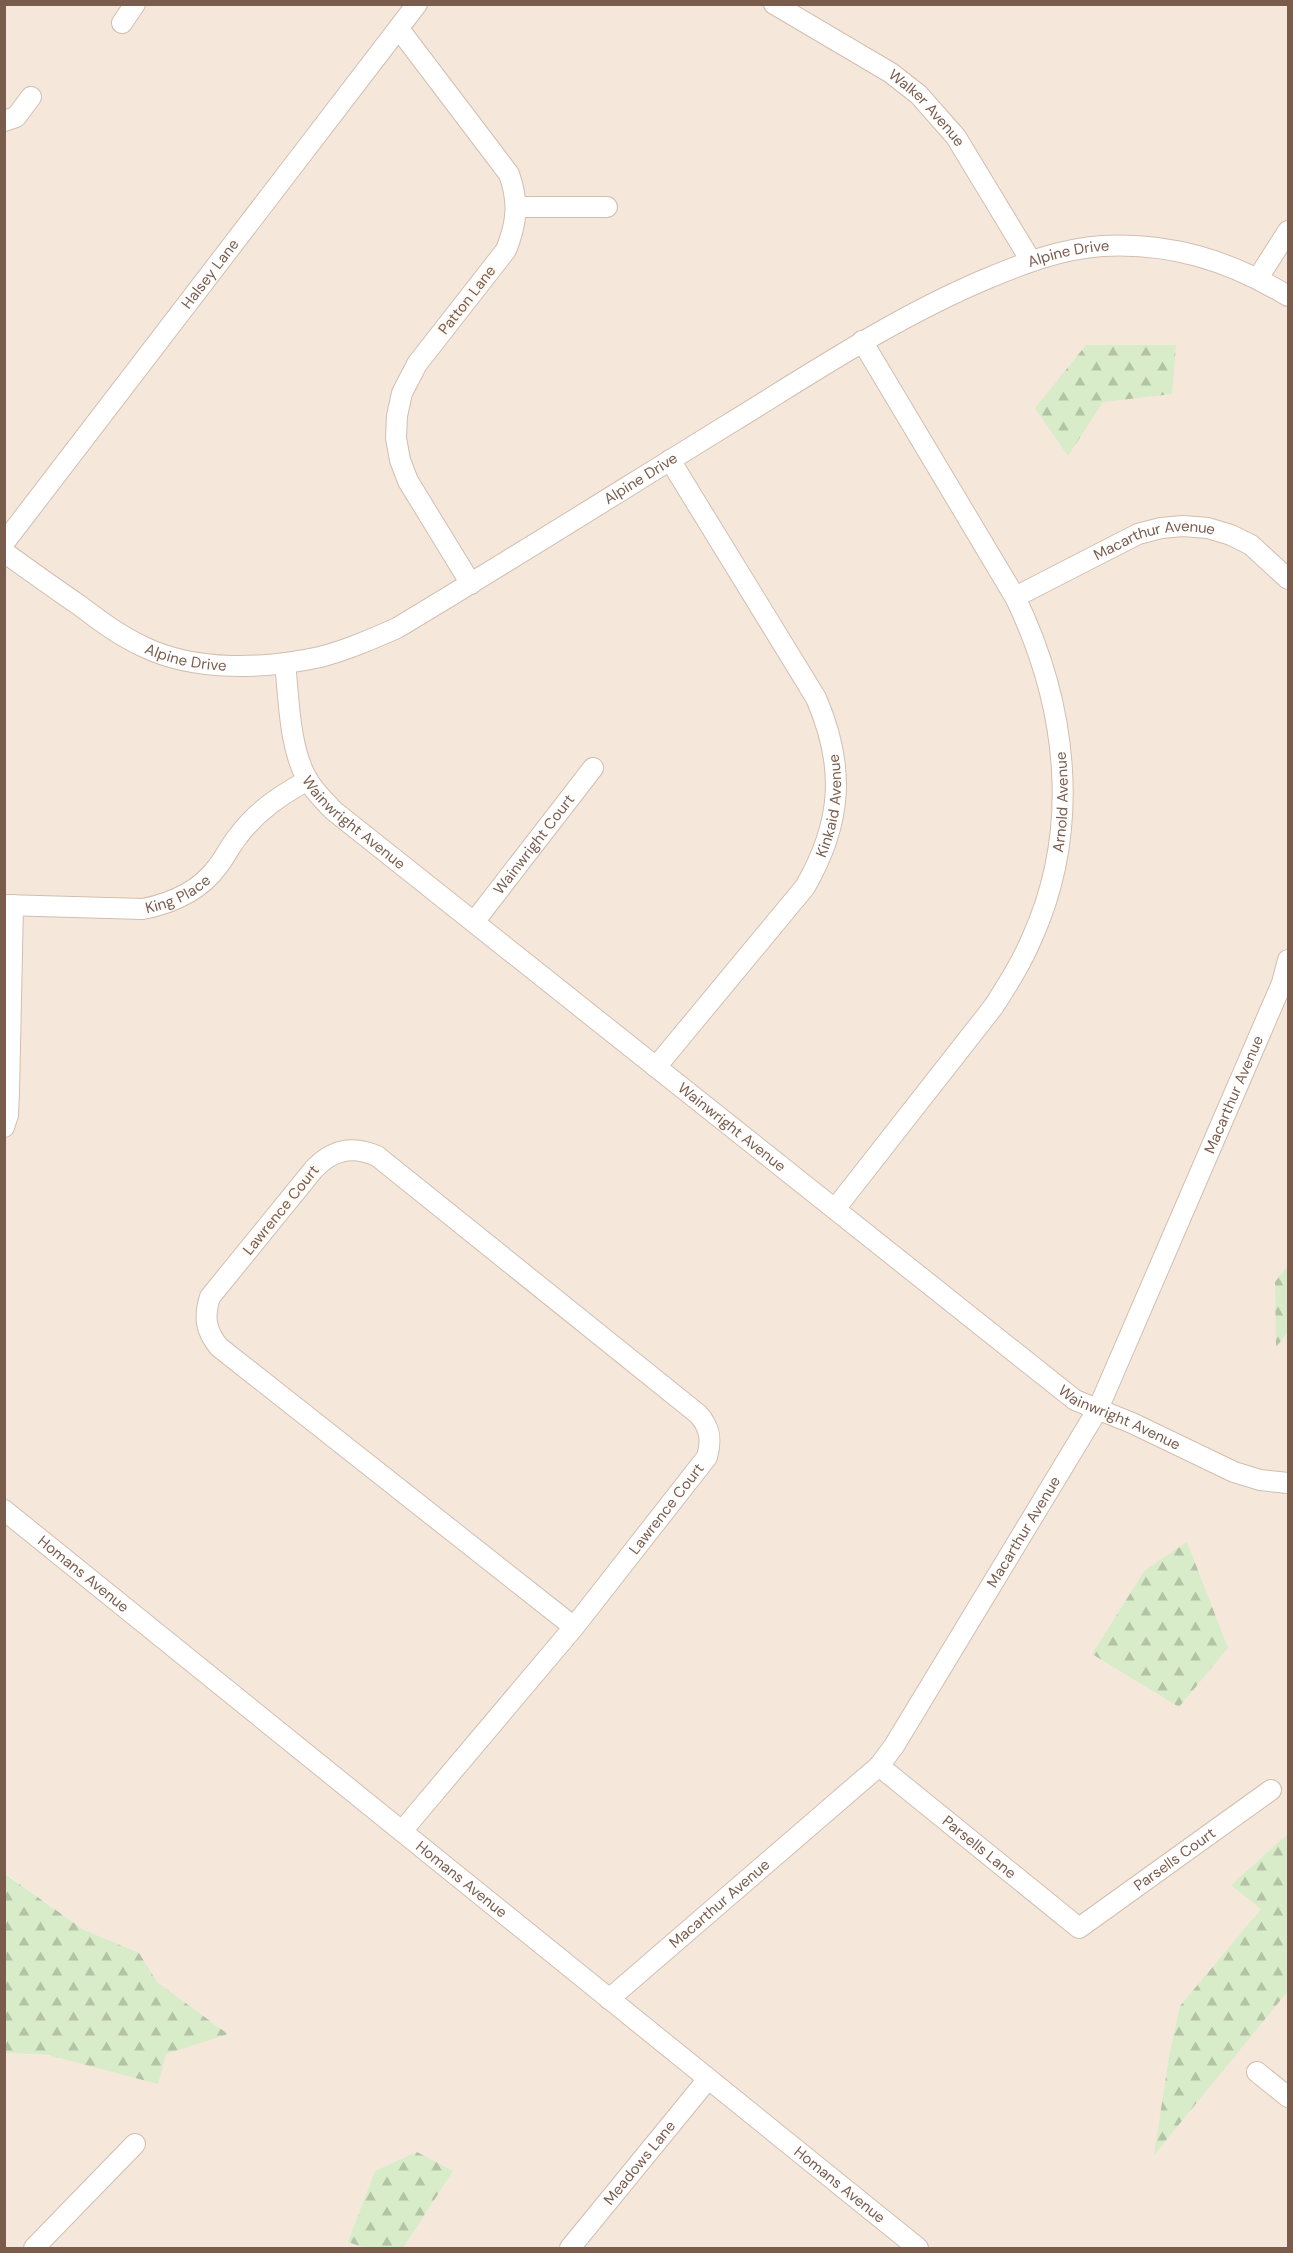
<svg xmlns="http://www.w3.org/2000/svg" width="1293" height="2253" viewBox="0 0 1293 2253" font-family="'DM Sans',sans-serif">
<defs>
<pattern id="forest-firs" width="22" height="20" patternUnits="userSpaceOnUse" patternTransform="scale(1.5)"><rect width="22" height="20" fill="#d8ecc9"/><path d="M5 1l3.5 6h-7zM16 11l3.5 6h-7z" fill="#b4c2a5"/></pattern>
</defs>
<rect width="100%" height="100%" fill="#fdf6ec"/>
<polygon fill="#f5e8da" points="5,5 1288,5 1288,2248 5,2248 5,2053 144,2061 227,2033 5,1873"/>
<g fill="url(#forest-firs)">
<polygon points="1086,345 1176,345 1172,394 1103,402 1068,456 1035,408"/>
<polygon points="1288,1265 1288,1332 1276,1347 1275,1282"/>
<polygon points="1187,1542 1228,1648 1179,1707 1092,1654 1145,1570"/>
<polygon points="1288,1834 1288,1991 1154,2155 1169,2057 1180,2006 1261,1909 1231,1885"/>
<polygon points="4,1873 84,1930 139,1953 157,1982 228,2034 166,2054 158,2084 48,2055 5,2053"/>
<polygon points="417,2152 453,2171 403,2248 366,2248 348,2242 375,2171"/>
</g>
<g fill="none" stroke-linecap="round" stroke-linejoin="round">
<defs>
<g id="minor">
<path id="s1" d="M774,4L891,73L919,95L956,137L1031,261"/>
<polyline points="122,23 135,4"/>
<path d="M399,29L509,174C519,202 517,223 506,250L417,364L402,393L397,416L396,438L400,460L408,481L471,584"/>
<polyline points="4,121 16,117 31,97"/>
<polyline points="517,207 607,207"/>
<polyline points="1258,278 1288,231"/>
<path id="s2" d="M4,543L417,4"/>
<path id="s3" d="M4,552C29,570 54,588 79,605C100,621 120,636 144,647C196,672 265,669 320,657C347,650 372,639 397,628C509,561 620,491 732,422C815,371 896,317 986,279C1024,263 1061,249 1102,246C1171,242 1230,261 1288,296"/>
<path id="s4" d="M1015,597L1138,534L1161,528L1183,526L1208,528L1231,535L1251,545L1288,579"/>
<path id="s5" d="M285,663C289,698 289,747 307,779C314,791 324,801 334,811L1075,1400L1132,1423L1234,1472L1260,1480L1288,1483"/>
<path id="s6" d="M4,905L143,909C173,903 200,891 218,866C226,856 231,844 239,835C258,810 281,795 308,780"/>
<path id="s7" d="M474,922L593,768"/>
<path id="s8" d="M656,1067L805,887C842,823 846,767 816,698L670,460"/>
<polyline points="4,1127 8,1115 9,1092 13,905"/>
<path id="s9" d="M835,1209L994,1006C1008,984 1022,962 1032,938C1082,827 1067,704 1015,597L862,341"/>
<path id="s10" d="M4,1510L918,2248"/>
<path id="s11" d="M879,1766L1079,1928L1271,1790"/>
<path id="s12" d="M402,1831L574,1627L707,1457C712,1440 710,1427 698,1414L377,1156C352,1145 332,1150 314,1169L210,1297C204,1316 205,1330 219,1347L574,1627"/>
<path id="s13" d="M609,1999L879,1766L894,1746L1098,1409L1282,983L1288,960"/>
<polyline points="1257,2072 1288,2097"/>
<polyline points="34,2248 135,2144"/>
<path id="s14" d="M570,2248L708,2079"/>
</g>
</defs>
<use href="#minor" stroke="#d1beb0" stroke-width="22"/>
<use href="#minor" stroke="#fff" stroke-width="20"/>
</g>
<g text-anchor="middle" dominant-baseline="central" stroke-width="4.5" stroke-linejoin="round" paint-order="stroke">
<g font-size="15" fill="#7a5c4d" stroke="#fffaf3">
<text stroke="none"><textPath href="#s1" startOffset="186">Walker Avenue</textPath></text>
<text stroke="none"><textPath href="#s3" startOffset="1203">Alpine Drive</textPath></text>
<text stroke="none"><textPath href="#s2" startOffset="339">Halsey Lane</textPath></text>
<text transform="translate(467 300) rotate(-52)">Patton Lane</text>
<text stroke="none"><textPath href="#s3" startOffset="717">Alpine Drive</textPath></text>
<text stroke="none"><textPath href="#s4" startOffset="153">Macarthur Avenue</textPath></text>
<text stroke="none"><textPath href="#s3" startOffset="213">Alpine Drive</textPath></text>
<text stroke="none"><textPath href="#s9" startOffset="476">Arnold Avenue</textPath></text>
<text stroke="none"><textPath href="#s8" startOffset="320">Kinkaid Avenue</textPath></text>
<text stroke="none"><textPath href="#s5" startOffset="183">Wainwright Avenue</textPath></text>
<text stroke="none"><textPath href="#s7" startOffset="98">Wainwright Court</textPath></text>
<text stroke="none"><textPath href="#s6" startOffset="177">King Place</textPath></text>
<text stroke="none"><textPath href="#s13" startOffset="1118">Macarthur Avenue</textPath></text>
<text stroke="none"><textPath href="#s5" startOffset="669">Wainwright Avenue</textPath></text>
<text transform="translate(281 1210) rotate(-51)">Lawrence Court</text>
<text stroke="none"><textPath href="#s5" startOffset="1155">Wainwright Avenue</textPath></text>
<text stroke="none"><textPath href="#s12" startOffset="417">Lawrence Court</textPath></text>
<text stroke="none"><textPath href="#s13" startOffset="632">Macarthur Avenue</textPath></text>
<text stroke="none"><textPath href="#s10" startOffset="102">Homans Avenue</textPath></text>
<text stroke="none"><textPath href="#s11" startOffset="129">Parsells Lane</textPath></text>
<text stroke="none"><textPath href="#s11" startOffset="375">Parsells Court</textPath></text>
<text stroke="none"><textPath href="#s10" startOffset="588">Homans Avenue</textPath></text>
<text stroke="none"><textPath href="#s13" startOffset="146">Macarthur Avenue</textPath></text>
<text stroke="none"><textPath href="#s14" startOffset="110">Meadows Lane</textPath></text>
<text stroke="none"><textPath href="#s10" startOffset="1074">Homans Avenue</textPath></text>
</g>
</g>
<rect width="1293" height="2253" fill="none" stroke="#7a5c4d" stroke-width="12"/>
</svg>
